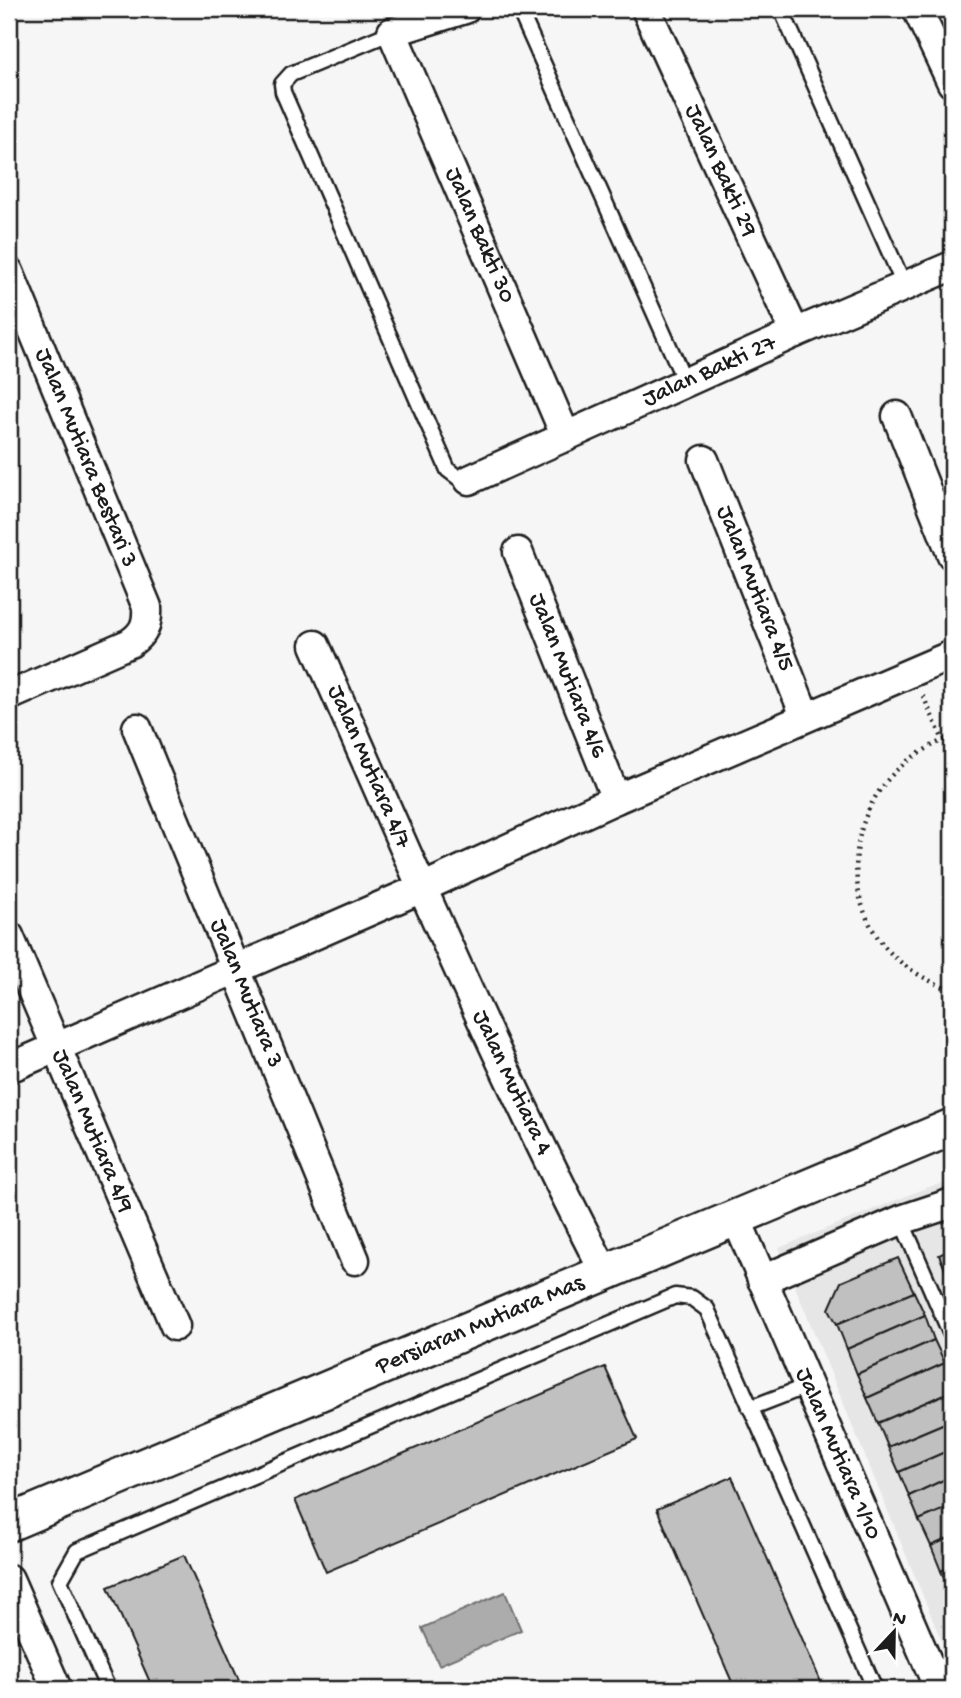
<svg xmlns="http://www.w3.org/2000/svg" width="961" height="1698" viewBox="0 0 961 1698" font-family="'Gochi Hand',sans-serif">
<rect width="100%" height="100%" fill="#f6f6f6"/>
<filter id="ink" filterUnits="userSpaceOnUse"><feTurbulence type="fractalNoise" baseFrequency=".0143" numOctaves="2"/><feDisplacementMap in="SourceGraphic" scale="14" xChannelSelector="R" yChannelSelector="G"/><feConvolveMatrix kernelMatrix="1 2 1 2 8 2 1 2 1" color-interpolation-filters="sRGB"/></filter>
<g filter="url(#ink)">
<polygon fill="#e6e6e6" points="952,1182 952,1666 779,1248 928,1187"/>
<polygon fill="#acacac" stroke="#727272" stroke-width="2" points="505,1592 521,1630 439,1665 422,1628"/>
<g fill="#c0c0c0" stroke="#1c1c1c" stroke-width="2">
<polygon points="952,1249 952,1286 939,1255"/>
<polygon points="898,1258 914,1292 837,1324 829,1309 841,1282"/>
<polygon points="914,1292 925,1315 847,1349 837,1324"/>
<polygon points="925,1315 934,1340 857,1374 847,1349"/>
<polygon points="934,1340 945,1363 867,1398 857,1374"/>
<polygon points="945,1363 952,1380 952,1391 878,1423 867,1398"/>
<polygon points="605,1367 637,1439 326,1572 295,1500"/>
<polygon points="952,1391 952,1420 888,1447 878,1423"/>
<polygon points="952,1420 952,1449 899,1472 888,1447"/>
<polygon points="952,1449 952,1476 909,1496 899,1472"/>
<polygon points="952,1476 952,1506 919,1520 909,1496"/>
<polygon points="732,1477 824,1689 735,1689 657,1509"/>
<polygon points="952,1506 952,1537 931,1546 919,1520"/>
<polygon points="952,1537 952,1566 941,1571 931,1546"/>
<polygon points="184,1555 243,1689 153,1689 108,1587"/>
<polygon points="952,1566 952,1595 951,1595 941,1571"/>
</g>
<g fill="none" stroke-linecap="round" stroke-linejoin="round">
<defs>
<g id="service">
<polyline points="519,9 686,384"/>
<polyline points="781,9 905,287"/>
<polyline points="392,32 291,74 282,84 283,92 448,470 460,479 469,480"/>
<polyline points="901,1220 952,1337"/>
<polyline points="750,1408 807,1386"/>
<polyline points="108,1689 60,1581 77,1551 675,1296 692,1298 707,1309 875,1689"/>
</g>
<g id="minor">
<path id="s1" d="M465,9L392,32L566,437"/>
<path id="s2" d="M646,9L795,333"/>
<polyline points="917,9 952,83"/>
<path id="s3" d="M9,272L147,607C148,624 144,633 130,643L9,696"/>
<polyline points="897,416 952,555"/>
<path id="s4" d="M704,460L805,716"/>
<path id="s5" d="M469,480L795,333L952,266"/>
<path id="s6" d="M518,552L616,799"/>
<path id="s7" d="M315,645C408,856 499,1069 605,1273"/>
<path id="s8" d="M137,728L355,1260"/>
<path id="s9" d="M9,936L175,1326"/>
<polyline points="9,1068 422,888 616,799 952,655"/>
<path id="s10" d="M736,1218L939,1689"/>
<polyline points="762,1280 901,1220 952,1203"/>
<polyline points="9,1579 57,1689"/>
</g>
<g id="tertiary">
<path id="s11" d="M9,1523L952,1127"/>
</g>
</defs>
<use href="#service" stroke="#1c1c1c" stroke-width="19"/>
<use href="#minor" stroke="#1c1c1c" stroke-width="33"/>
<use href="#tertiary" stroke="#1c1c1c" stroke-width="40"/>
<g stroke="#1c1c1c" stroke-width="4.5" stroke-dasharray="2 5" stroke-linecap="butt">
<polyline points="923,696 943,740"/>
<path d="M952,738C941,740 933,745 923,751C854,788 833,887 886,948C904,969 927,980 952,991"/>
</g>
<use href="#service" stroke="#fff" stroke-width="14"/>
<use href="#minor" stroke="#fff" stroke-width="28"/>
<use href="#tertiary" stroke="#fff" stroke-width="35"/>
</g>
</g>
<g text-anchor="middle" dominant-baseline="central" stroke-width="5" stroke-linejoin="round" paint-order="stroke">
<g font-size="24" fill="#1c1c1c" stroke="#fff">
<text stroke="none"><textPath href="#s2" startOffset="178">Jalan Bakti 29</textPath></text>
<text stroke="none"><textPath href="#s1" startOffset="298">Jalan Bakti 30</textPath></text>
<text stroke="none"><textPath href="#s5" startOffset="264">Jalan Bakti 27</textPath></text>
<text stroke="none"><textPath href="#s3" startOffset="201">Jalan Mutiara Bestari 3</textPath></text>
<text stroke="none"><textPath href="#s4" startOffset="138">Jalan Mutiara 4/5</textPath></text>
<text stroke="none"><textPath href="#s6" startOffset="133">Jalan Mutiara 4/6</textPath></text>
<text stroke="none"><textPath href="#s7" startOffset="133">Jalan Mutiara 4/7</textPath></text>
<text stroke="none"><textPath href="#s8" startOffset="287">Jalan Mutiara 3</textPath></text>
<text stroke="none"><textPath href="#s7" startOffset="480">Jalan Mutiara 4</textPath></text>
<text stroke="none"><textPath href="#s9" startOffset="212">Jalan Mutiara 4/9</textPath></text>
<text stroke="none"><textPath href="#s11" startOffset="511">Persiaran Mutiara Mas</textPath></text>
<text stroke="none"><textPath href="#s10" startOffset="257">Jalan Mutiara 1/10</textPath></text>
</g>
</g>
<rect width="961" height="1698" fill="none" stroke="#fff" stroke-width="35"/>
<rect x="18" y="18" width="926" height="1663" fill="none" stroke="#1c1c1c" stroke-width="2.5" filter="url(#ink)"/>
<g transform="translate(894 1632) rotate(22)" stroke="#ffffff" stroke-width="5" paint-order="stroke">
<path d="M0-5L12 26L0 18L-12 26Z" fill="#1c1c1c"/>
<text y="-10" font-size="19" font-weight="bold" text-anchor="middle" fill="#1c1c1c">N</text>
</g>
</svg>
